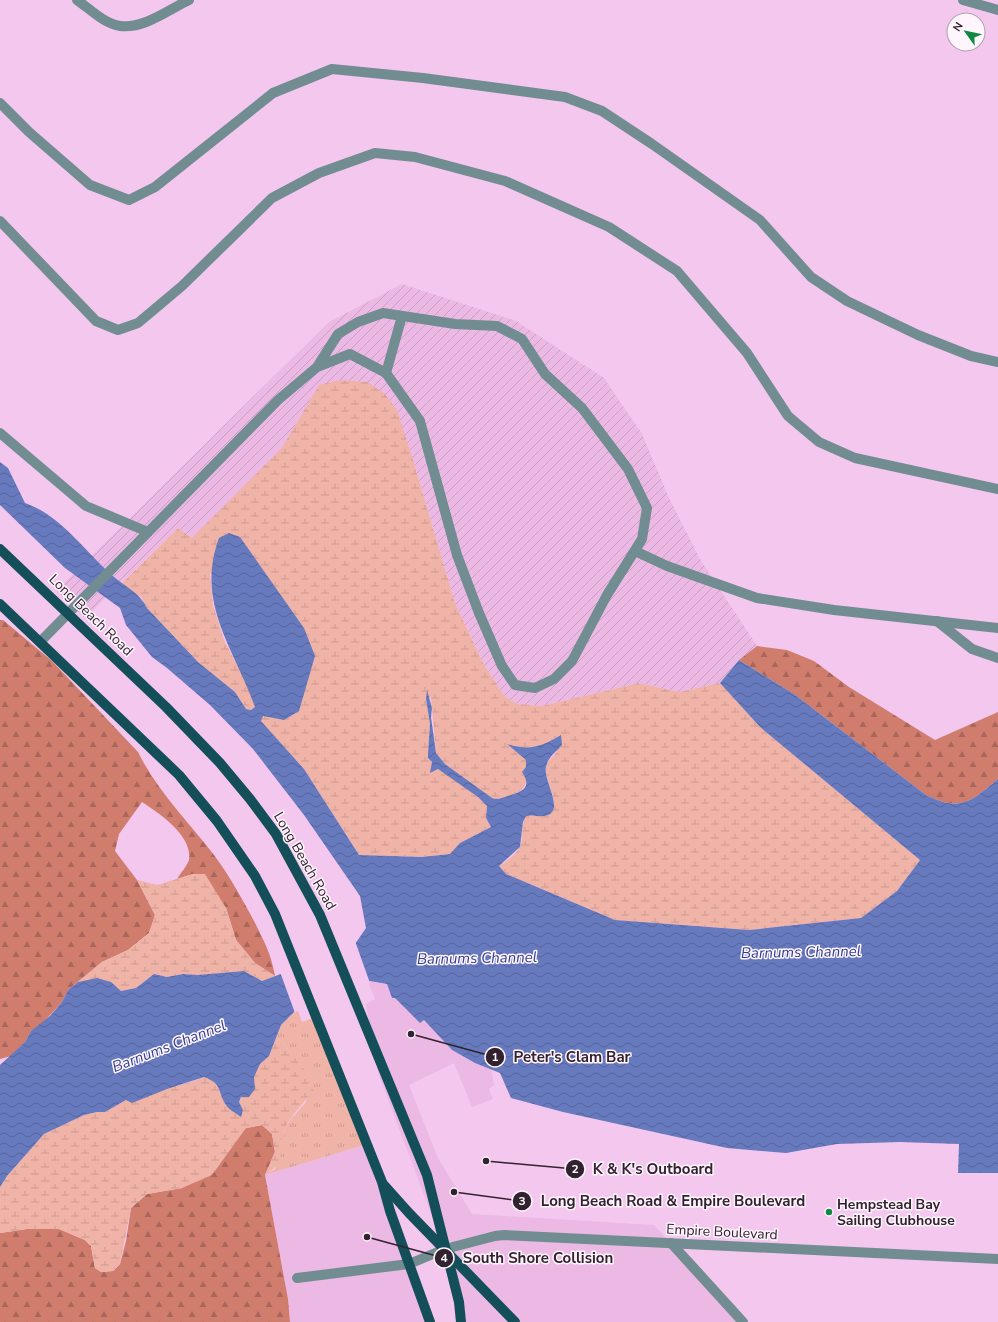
<svg xmlns="http://www.w3.org/2000/svg" width="998" height="1322" viewBox="0 0 998 1322" font-family="'Nunito Sans',sans-serif">
<defs>
<pattern id="industrial-furrows" width="10" height="10" patternUnits="userSpaceOnUse"><rect width="10" height="10" fill="#ebb9e4"/><path d="M-1 1l2-2M0 10L10 0M9 11l2-2" fill="none" stroke="#ca9fc4"/></pattern>
<pattern id="grass-tufts" width="24" height="20" patternUnits="userSpaceOnUse"><rect width="24" height="20" fill="#f0b3a8"/><path d="M3 7l-1-3M5 7V3M7 7l1-3M15 17l-1-3M17 17v-4M19 17l1-3" fill="none" stroke="#ce9a91"/></pattern>
<pattern id="forest-firs" width="22" height="20" patternUnits="userSpaceOnUse"><rect width="22" height="20" fill="#d07d6e"/><path d="M5 1l3.5 6h-7zM16 11l3.5 6h-7z" fill="#a9665b"/></pattern>
<pattern id="wetland-marsh" width="20" height="14" patternUnits="userSpaceOnUse"><rect width="20" height="14" fill="#f0b3a8"/><path d="M1 5h8M5 5V1M11 12h8M15 12V8" fill="none" stroke="#ce9a91"/></pattern>
<pattern id="water-waves" width="16" height="10" patternUnits="userSpaceOnUse"><rect width="16" height="10" fill="#677abe"/><path d="M0 5q4-4 8 0t8 0" fill="none" stroke="#55649b"/></pattern>
</defs>
<rect width="100%" height="100%" fill="#f4c7ee"/>
<g fill="#ebb9e4">
<polygon points="370,981 387,984 392,998 395,998 420,1023 424,1020 452,1050 475,1063 491,1069 494,1085 489,1089 493,1099 472,1107 454,1063 409,1085 438,1158 472,1214 654,1225 741,1322 459,1322 443,1245 378,1073 366,1004 375,999 368,982"/>
<polygon points="364,1145 433,1322 290,1322 288,1299 265,1175"/>
</g>
<polygon fill="url(#industrial-furrows)" points="402,284 516,321 604,378 642,434 669,498 701,561 757,646 739,660 720,683 679,692 639,683 542,706 518,704 505,697 484,665 455,603 414,463 319,385 281,449 192,538 178,528 85,618 56,591 329,322"/>
<polygon fill="url(#grass-tufts)" points="297,1009 302,1022 313,1018 364,1145 265,1175 275,1169 285,1129 291,1119 306,1102 311,1077 277,1036 281,1025"/>
<g fill="url(#forest-firs)">
<path d="M0,620H3L52,661L138,752C157,791 188,821 214,855C229,875 243,900 255,923C265,943 271,954 275,976L255,963L236,940L226,908L193,874L177,879C180,874 187,866 189,860C193,836 159,813 142,802L119,834L115,851L137,880L155,915L149,933L128,950L102,962L68,990L62,1002L41,1025L31,1031L25,1042L11,1056L0,1059Z"/>
<path d="M757,646L787,650L814,661L849,687L935,740L998,712V779C971,802 960,812 926,795L794,694L739,660Z"/>
<polygon points="262,1125 272,1134 275,1152 265,1175 288,1299 290,1322 0,1322 0,1233 27,1229 59,1229 85,1240 91,1246 95,1268 101,1272 113,1271 120,1264 126,1241 131,1208 147,1194 182,1188 246,1128"/>
</g>
<g fill="url(#wetland-marsh)">
<path d="M340,380L367,382L384,393L397,410L414,463L455,603L484,665L505,697L518,704L542,706L639,683L679,692L720,683L760,727L920,860L897,891L861,918L749,930L615,920L506,874L499,866C506,862 516,854 520,847C524,837 520,826 526,816C533,814 541,818 548,815C563,808 545,781 546,769C547,759 554,757 557,751C558,746 559,740 560,735C542,747 529,751 508,745L526,760C527,779 530,791 508,796C502,797 499,800 492,798L445,764L436,753L431,697L426,699L430,724L428,753V758L432,762L431,772L438,769C456,778 473,792 487,806L486,818L491,827L460,843L450,854L422,857L359,855L304,769L261,721L263,716L272,718L304,628L274,587L210,573L213,605L224,640L246,682L255,707L251,710L246,709L235,692L198,662L147,608L141,597L121,584L178,528L192,538L281,449L319,385Z"/>
<path d="M193,874H205L226,908L236,940L255,963L275,976L262,981L244,971L197,975L183,974L167,977L154,974L136,988L121,991C105,977 99,978 78,982L102,962L128,950L149,933L155,915L137,880L157,885Z"/>
<path d="M277,1036L311,1077L314,1089C305,1103 291,1114 285,1129C278,1149 287,1162 265,1175L275,1152L272,1134L262,1125L246,1128L212,1175L182,1188L147,1194L131,1208L120,1264L113,1271L101,1272L95,1268L91,1246L85,1240L59,1229H27L0,1233V1187L7,1176L44,1134L84,1115L97,1112H105L126,1100L191,1082L204,1077C215,1081 219,1085 222,1096L243,1110L239,1102L260,1064L269,1056Z"/>
</g>
<path fill="url(#water-waves)" d="M0,462L8,468L25,503C62,516 85,552 114,577C127,588 139,592 147,608L198,662L235,692L246,709L251,710L255,707C234,648 195,603 219,538L229,533L240,537L304,628L315,656L299,711L284,720L263,716L261,721L304,769L359,855L422,857L450,854L460,843L491,827L486,818L487,806L478,797L438,769L430,773L432,762L428,758V753L430,724L426,699L427,690L432,708L431,717L436,753L445,764L492,798C498,800 500,798 505,797C519,792 534,790 522,772L526,767V760L507,744C529,751 541,747 561,735L562,745C556,752 548,757 546,767C543,780 564,809 548,815C541,818 533,814 526,816L523,822L520,847L499,866L506,874L615,920L749,930L861,918L897,891L920,860L760,727L720,683L739,660L794,694L926,795C960,812 971,802 998,779V1173H958L959,1144L900,1142L837,1144L786,1153L727,1148L563,1112L511,1098L500,1073L475,1063L452,1050L424,1020L420,1023L395,998H392L387,984L370,981L297,1009L281,1025L269,1056L260,1064L254,1077L255,1089L249,1097H241L239,1102L243,1110L241,1117C236,1113 229,1110 226,1105C217,1091 223,1084 204,1077L167,1089L132,1103L126,1100L105,1112H97L84,1115L44,1134L7,1176L0,1187V1065L25,1042L31,1031L50,1016L62,1002L68,990L78,982L97,978L111,982L121,991L136,988L154,974L167,977L183,974L197,975L244,971L262,981L353,947L366,928L360,896L304,815L253,749L210,705L167,668L152,657L126,625L120,608L65,568L0,505Z"/>
<polygon fill="#f4c7ee" points="355,941 370,983 298,1010 295,1013 280,972 351,945"/>
<g fill="none" stroke-linecap="round" stroke-linejoin="round">
<g stroke="#728d92" stroke-width="10">
<path d="M77,0C89,8 104,24 120,26C144,29 168,10 189,0"/>
<polyline points="963,0 998,10"/>
<polyline points="0,103 29,132 90,185 129,200 155,187 273,93 332,69 423,78 565,97 602,111 652,144 760,220 811,277 847,301 918,335 971,356 998,362"/>
<polyline points="0,221 96,321 118,330 138,323 182,286 272,198 319,173 375,153 415,157 505,181 609,227 677,271 747,353 788,416 819,442 855,458 998,489"/>
<polyline points="386,373 402,316"/>
<polyline points="0,433 86,506 148,532"/>
<polyline points="635,551 667,566 757,598 834,610 998,628"/>
<polyline points="937,621 972,649 998,658"/>
<polyline points="40,642 278,400 317,367 350,354 386,373 420,421 457,555 479,613 502,666 515,685 535,688 554,679 572,661 607,595 642,539 647,508 628,469 582,408 545,374 522,339 497,326 455,324 383,313 358,322 338,334 317,367"/>
<polyline points="671,1243 743,1322"/>
<polyline points="297,1278 409,1264 445,1249 495,1236 504,1235 998,1259"/>
</g>
<g stroke="#144f59" stroke-width="10">
<polyline points="0,549 166,707 220,763 250,799 276,834 320,915 427,1175 459,1302 461,1322"/>
<polyline points="0,604 179,775 217,821 255,876 275,914 382,1182 390,1211 430,1322"/>
<polyline points="384,1185 409,1213 515,1322"/>
</g>
</g>
<circle fill="#108943" stroke="#fff5fd" stroke-width="1.5" cx="829" cy="1212" r="4"/>
<g text-anchor="middle" dominant-baseline="central" stroke-width="3" stroke-linejoin="round" paint-order="stroke">
<g font-size="14" fill="#322230" stroke="#fff5fd">
<text transform="translate(91 615) rotate(44)">Long Beach Road</text>
<text transform="translate(305 861) rotate(60)">Long Beach Road</text>
<text transform="translate(722 1232) rotate(3)">Empire Boulevard</text>
</g>
<g font-size="14" font-weight="bold" fill="#322230" stroke="#fff5fd" text-anchor="start">
<text x="837" y="1204">Hempstead Bay<tspan x="837" dy="16">Sailing Clubhouse</tspan></text>
</g>
<g font-size="15" font-style="italic" fill="#304092" stroke="#fff5fd">
<text transform="translate(801 952) rotate(-1)">Barnums Channel</text>
<text transform="translate(477 958) rotate(-1)">Barnums Channel</text>
<text transform="translate(169 1046) rotate(-21)">Barnums Channel</text>
</g>
</g>
<path fill="none" stroke="#322230" stroke-width="1.5" d="M411 1034L495 1057M486 1161L575 1169M454 1192L522 1201M367 1237L444 1258"/>
<g fill="#322230" stroke="#fff5fd" stroke-width="1.5">
<circle cx="411" cy="1034" r="4"/>
<circle cx="486" cy="1161" r="4"/>
<circle cx="454" cy="1192" r="4"/>
<circle cx="367" cy="1237" r="4"/>
<circle cx="495" cy="1057" r="10"/>
<circle cx="575" cy="1169" r="10"/>
<circle cx="522" cy="1201" r="10"/>
<circle cx="444" cy="1258" r="10"/>
</g>
<g font-size="12" text-anchor="middle" font-weight="bold" fill="#fff">
<text x="495" y="1061">1</text>
<text x="575" y="1173">2</text>
<text x="522" y="1205">3</text>
<text x="444" y="1262">4</text>
</g>
<g font-size="15" text-anchor="middle" font-weight="bold" fill="#322230" stroke="#fff5fd" stroke-width="3" stroke-linejoin="round" paint-order="stroke">
<text x="572" y="1062">Peter's Clam Bar</text>
<text x="653" y="1174">K &amp; K's Outboard</text>
<text x="673" y="1206">Long Beach Road &amp; Empire Boulevard</text>
<text x="538" y="1263">South Shore Collision</text>
</g>
<g transform="translate(966 32) rotate(303)"><circle r="19" fill="#fff5fd" stroke="#ada1ab"/>
<path d="M0-3L7 15L0 10L-7 15Z" fill="#108943"/>
<text y="-6" font-size="11" font-weight="bold" text-anchor="middle" fill="#322230">N</text>
</g>
</svg>
